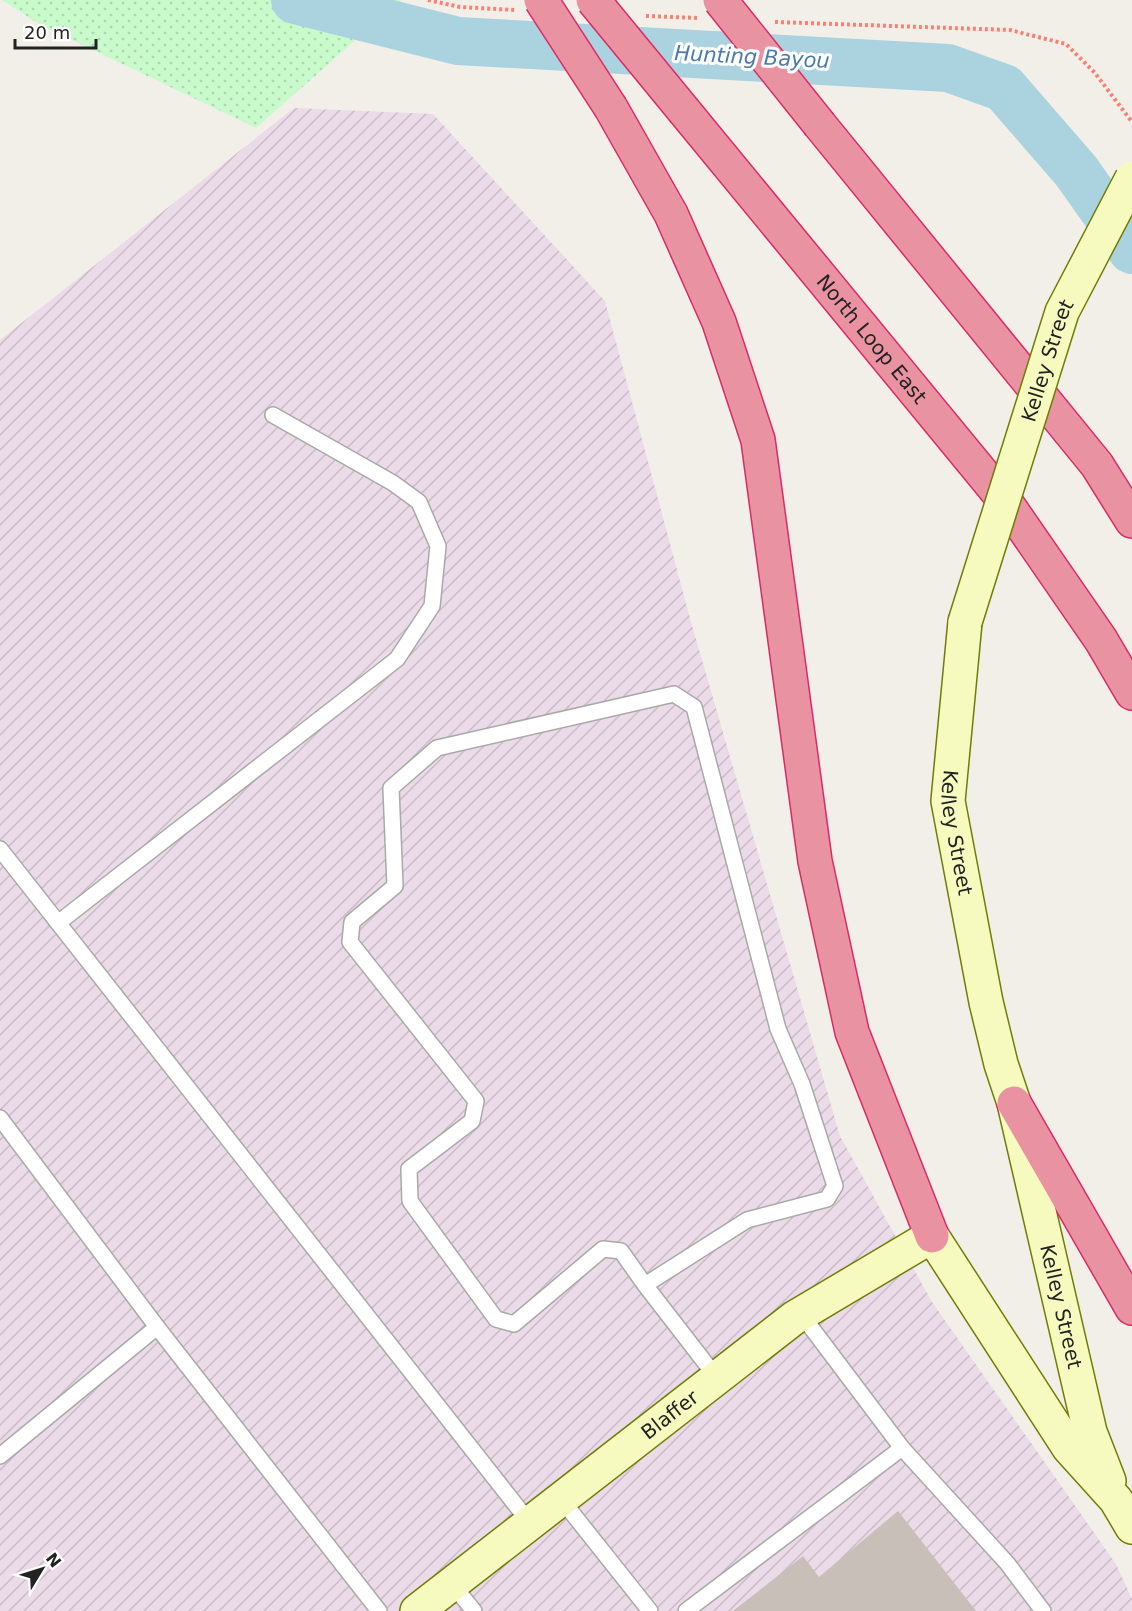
<svg xmlns="http://www.w3.org/2000/svg" width="1132" height="1611" viewBox="0 0 1132 1611" font-family="'DejaVu Sans',sans-serif">
<defs>
<pattern id="industrial-furrows" width="10" height="10" patternUnits="userSpaceOnUse" patternTransform="scale(1.5)"><rect width="10" height="10" fill="#ebdbe8"/><path d="M-1 1l2-2M0 10L10 0M9 11l2-2" fill="none" stroke="#c9bcc7"/></pattern>
<pattern id="park-dots" width="8" height="8" patternUnits="userSpaceOnUse" patternTransform="scale(1.5)"><rect width="8" height="8" fill="#c8facc"/><path d="M2 2h.1M6 6h.1" fill="none" stroke="#acd6af" stroke-width="1.8" stroke-linecap="round"/></pattern>
</defs>
<rect width="100%" height="100%" fill="#f2efe9"/>
<polygon fill="url(#industrial-furrows)" points="294,108 433,114 605,301 691,622 840,1136 932,1302 1116,1564 1132,1599 1132,1611 0,1611 0,340"/>
<polygon fill="url(#park-dots)" points="2,0 401,0 256,128 39,24"/>
<g fill="none" stroke-linecap="round" stroke-linejoin="round">
<polyline stroke="#aad3df" stroke-width="48" points="295,0 458,41 948,68 1004,88 1076,171 1132,250"/>
</g>
<polygon fill="#c7bfb8" points="898,1511 976,1611 733,1611 803,1556 819,1577"/>
<g fill="none" stroke-linecap="round" stroke-linejoin="round">
<defs>
<g id="lane">
<polyline points="0,849 530,1523"/>
<polyline points="58,923 397,659 432,606 438,546 419,502 393,483 273,415"/>
<polyline points="0,1118 157,1327 379,1611"/>
<polyline points="645,1285 621,1251 603,1249 514,1324 496,1319 410,1201 409,1169 472,1121 476,1101 350,942 352,922 395,886 391,788 437,748 674,694 694,707 778,1029 802,1084 835,1186 827,1199 747,1220 645,1285 717,1378"/>
<polyline points="902,1448 1007,1563 1043,1611"/>
<polyline points="0,1456 157,1327"/>
<polyline points="561,1499 650,1611"/>
<polyline points="452,1584 474,1611"/>
<polyline points="686,1611 902,1448 801,1314"/>
</g>
<g id="secondary">
<path id="s1" d="M965,622L948,801L986,1002L1001,1064L1014,1103L1090,1432L1109,1481"/>
<path id="s2" d="M417,1611L794,1318L932,1236L1069,1448L1116,1500L1132,1527"/>
</g>
<g id="highway">
<polyline points="611,108 671,214 719,322 758,440 815,861 852,1032 932,1236"/>
<path id="s3" d="M685,112L1005,501L1101,640L1132,693"/>
<polyline points="820,125 1097,465 1132,521"/>
<polyline points="1014,1103 1132,1308"/>
</g>
</defs>
<use href="#lane" stroke="#a9a9a9" stroke-width="18"/>
<use href="#secondary" stroke="#707d05" stroke-width="36"/>
<use href="#highway" stroke="#dc2a67" stroke-width="36"/>
<g stroke="#fa8072" stroke-width="4" stroke-dasharray="3 3" stroke-linecap="butt">
<polyline points="428,0 460,7 515,10"/>
<polyline points="646,16 698,18"/>
<polyline points="775,22 1010,30 1066,44 1095,73 1132,122"/>
</g>
<use href="#lane" stroke="#fff" stroke-width="15"/>
<use href="#secondary" stroke="#f7fabf" stroke-width="33"/>
<use href="#highway" stroke="#e892a2" stroke-width="33"/>
<defs>
<g id="secondary-bridge">
<path id="s4" d="M965,622L1062,312L1132,178"/>
</g>
<g id="highway-bridge">
<polyline points="541,0 611,108"/>
<polyline points="593,0 685,112"/>
<polyline points="720,0 820,125"/>
</g>
</defs>
<use href="#secondary-bridge" stroke="#707d05" stroke-width="36" stroke-linecap="butt"/>
<use href="#highway-bridge" stroke="#dc2a67" stroke-width="36" stroke-linecap="butt"/>
<use href="#secondary-bridge" stroke="#f7fabf" stroke-width="33"/>
<use href="#highway-bridge" stroke="#e892a2" stroke-width="33"/>
</g>
<g text-anchor="middle" dominant-baseline="central" stroke-width="6" stroke-linejoin="round" paint-order="stroke">
<g font-size="20" fill="#222" stroke="#fff">
<text stroke="none"><textPath href="#s3" startOffset="294">North Loop East</textPath></text>
<text stroke="none"><textPath href="#s4" startOffset="274">Kelley Street</textPath></text>
<text stroke="none"><textPath href="#s1" startOffset="212">Kelley Street</textPath></text>
<text stroke="none"><textPath href="#s1" startOffset="698">Kelley Street</textPath></text>
<text stroke="none"><textPath href="#s2" startOffset="320">Blaffer</textPath></text>
</g>
<g font-size="21" font-style="italic" fill="#4a7aab" stroke="#fff">
<text transform="translate(752 57) rotate(3)">Hunting Bayou</text>
</g>
</g>
<g transform="translate(42 1569) rotate(52)" stroke="#ffffff" stroke-width="4.5" paint-order="stroke">
<path d="M0-4.5L10 22L0 15L-10 22Z" fill="#222222"/>
<text y="-9" font-size="16" font-weight="bold" text-anchor="middle" fill="#222222">N</text>
</g>
<path d="M15 39v9h81v-9" fill="none" stroke="#222222" stroke-width="3"/>
<text x="24" y="39" font-size="18" fill="#222222" stroke="#ffffff" stroke-width="4.5" paint-order="stroke">20 m</text>
</svg>
